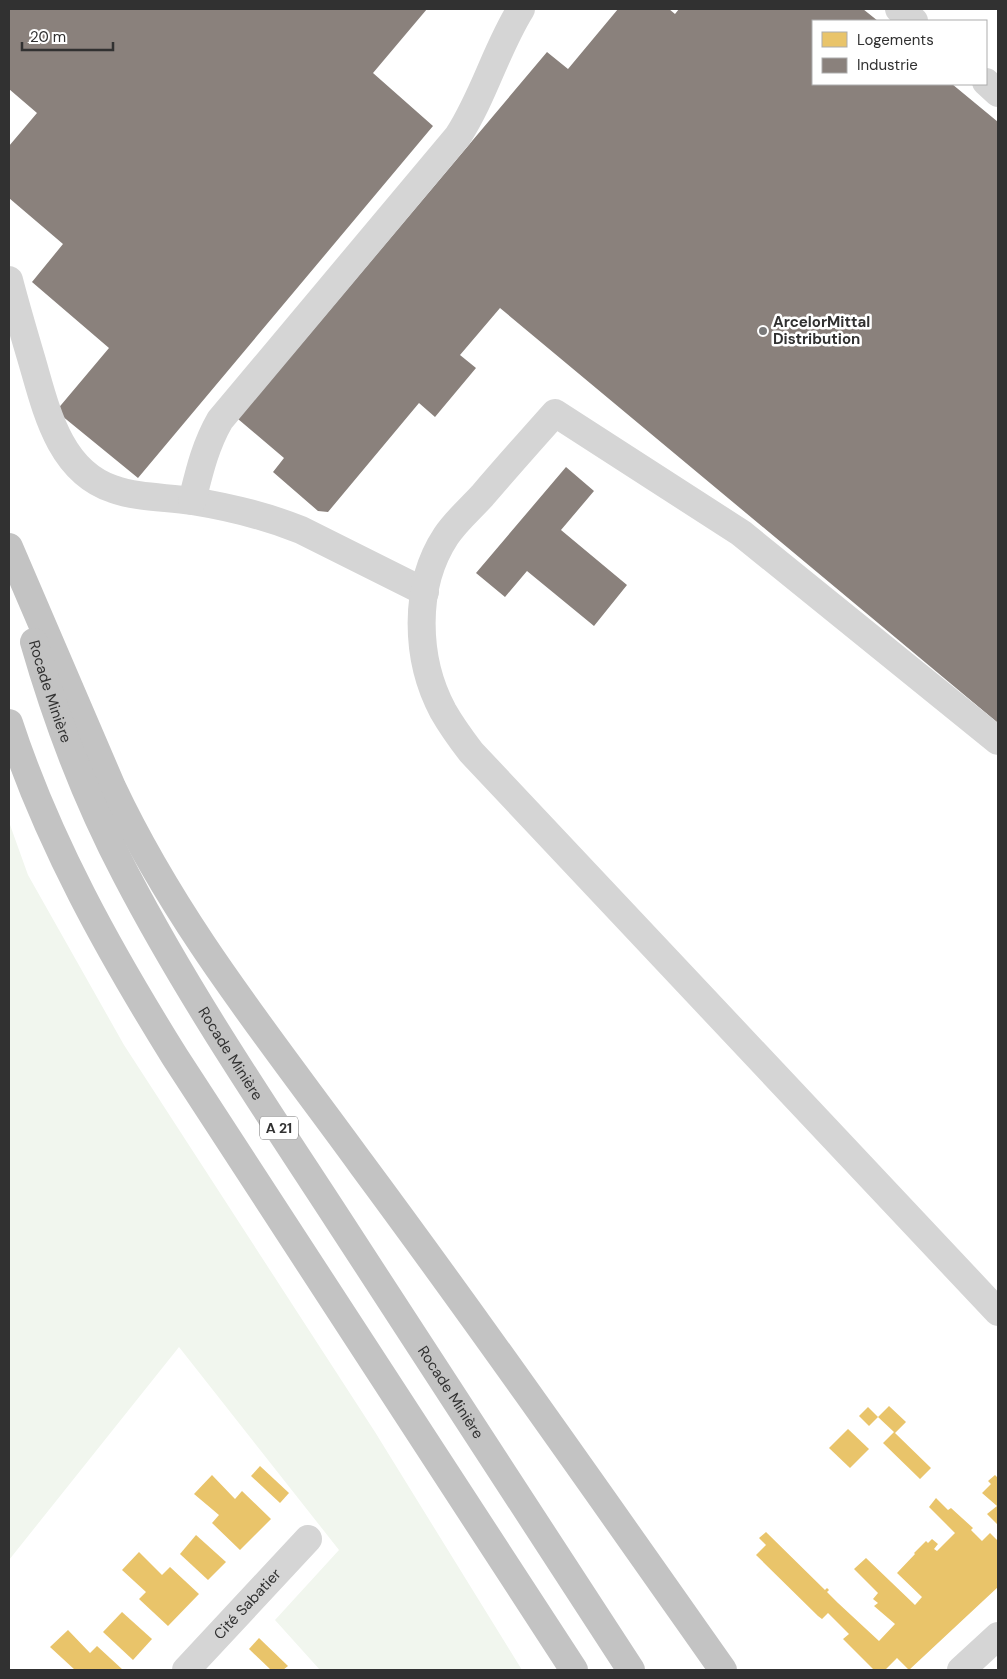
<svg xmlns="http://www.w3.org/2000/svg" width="1007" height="1679" viewBox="0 0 1007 1679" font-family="'DM Sans',sans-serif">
<rect width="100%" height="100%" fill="#fff"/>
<polygon fill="#f1f6ee" points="9,822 28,875 124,1045 375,1432 522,1670 320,1670 275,1620 339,1550 179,1347 9,1560"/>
<g fill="#e9c46a">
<polygon points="889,1406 906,1422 895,1433 931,1468 920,1479 883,1443 894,1432 878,1417"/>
<polygon points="868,1407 878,1417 869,1426 859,1416"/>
<polygon points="848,1429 869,1449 850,1468 829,1448"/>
<polygon points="260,1466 289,1493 280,1503 251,1476"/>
<polygon points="212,1475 235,1499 242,1491 271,1519 240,1550 212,1523 219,1515 194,1494"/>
<polygon points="995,1475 998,1478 998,1525 987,1514 997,1506 982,1493 991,1484 988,1481"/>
<polygon points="936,1498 948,1510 951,1508 973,1528 971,1530 982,1541 990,1533 998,1541 998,1587 909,1670 897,1658 885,1670 874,1670 843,1639 849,1634 828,1613 822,1619 818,1616 756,1555 766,1545 759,1538 766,1532 825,1590 827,1588 829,1590 827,1592 838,1603 879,1641 895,1624 874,1606 878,1603 873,1599 878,1593 854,1569 866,1558 915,1605 922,1597 897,1573 915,1554 914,1553 926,1541 928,1543 932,1539 938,1544 934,1549 937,1551 955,1533 929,1507"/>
<polygon points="196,1535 226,1562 208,1580 180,1554"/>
<polygon points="139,1552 162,1575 170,1567 199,1594 168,1626 139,1599 146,1592 122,1570"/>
<polygon points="122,1612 152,1639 133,1660 103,1632"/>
<polygon points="68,1630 90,1653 97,1646 123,1670 75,1670 50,1647"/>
<polygon points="259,1638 288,1666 283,1670 271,1670 249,1649"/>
</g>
<g fill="#8a817c">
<polygon points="9,9 427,9 373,73 433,126 138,478 56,411 109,348 32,282 63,244 9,198 9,146 37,113 9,89"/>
<polygon points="618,9 669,9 675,14 679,9 863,9 878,21 813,21 813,84 952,84 998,122 998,723 500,308 460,355 476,368 435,417 419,403 328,512 318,511 273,472 284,458 238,419 547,52 568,69"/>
<polygon points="566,467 594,491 561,530 627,585 594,626 527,571 505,597 476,573"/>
</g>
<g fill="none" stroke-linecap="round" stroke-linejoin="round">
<g stroke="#d5d5d5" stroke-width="28">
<polyline points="899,9 914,21"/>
<polyline points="986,82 998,93"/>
<path d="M9,280C16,307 24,334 32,361C46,409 59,471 113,489C138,498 166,497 192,501C229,507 266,516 301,530L425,592"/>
<path d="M192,501C199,473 205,446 220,420L458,136C484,96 496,49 521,9"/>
<path d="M998,741L741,533L555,413C530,441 506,468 482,496C470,509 456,521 446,536C413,586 415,659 443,711C451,725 461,739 471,752L998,1312"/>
<path id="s1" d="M186,1670L308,1539"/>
<polyline points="961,1670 998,1636"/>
</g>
<g stroke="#c3c3c3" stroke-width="28">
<path d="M9,547L112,787C178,927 272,1041 362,1165C485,1331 604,1501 723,1670"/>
<path id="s2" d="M34,642C57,722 87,801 126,875C188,994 264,1106 337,1218C435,1368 533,1519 631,1670"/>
<path d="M9,723C48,842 109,951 175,1057L574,1670"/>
</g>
</g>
<circle fill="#797979" stroke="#fff" stroke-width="2" cx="763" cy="331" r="5"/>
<g text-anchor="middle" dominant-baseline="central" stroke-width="5" stroke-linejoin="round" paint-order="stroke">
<rect fill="#fff" stroke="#6f6f6f" stroke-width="1" x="260" y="1116.5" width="38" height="23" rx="4"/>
<g font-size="14" font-weight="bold" fill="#313131">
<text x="279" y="1128">A 21</text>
</g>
<g font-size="15" font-weight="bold" fill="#313131" stroke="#fff" text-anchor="start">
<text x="773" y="322">ArcelorMittal<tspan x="773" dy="17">Distribution</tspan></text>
</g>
<g font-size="15" fill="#313131" stroke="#fff">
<text stroke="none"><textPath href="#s2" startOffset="52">Rocade Minière</textPath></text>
<text stroke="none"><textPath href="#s2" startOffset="458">Rocade Minière</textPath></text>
<text stroke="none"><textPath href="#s2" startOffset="862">Rocade Minière</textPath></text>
<text stroke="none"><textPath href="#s1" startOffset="90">Cité Sabatier</textPath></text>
</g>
</g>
<rect width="1007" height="1679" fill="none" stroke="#313131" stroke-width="20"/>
<rect x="812" y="20" width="175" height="65" fill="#ffffff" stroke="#adadad"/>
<rect x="822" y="32" width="25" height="15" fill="#e9c46a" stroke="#adadad"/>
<text x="857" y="45" font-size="15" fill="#313131">Logements</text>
<rect x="822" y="58" width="25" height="15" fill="#8a817c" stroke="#adadad"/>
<text x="857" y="70" font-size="15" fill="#313131">Industrie</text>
<path d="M22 42v8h91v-8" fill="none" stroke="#313131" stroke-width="2.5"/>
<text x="30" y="42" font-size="15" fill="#313131" stroke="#ffffff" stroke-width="4" paint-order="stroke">20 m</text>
</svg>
